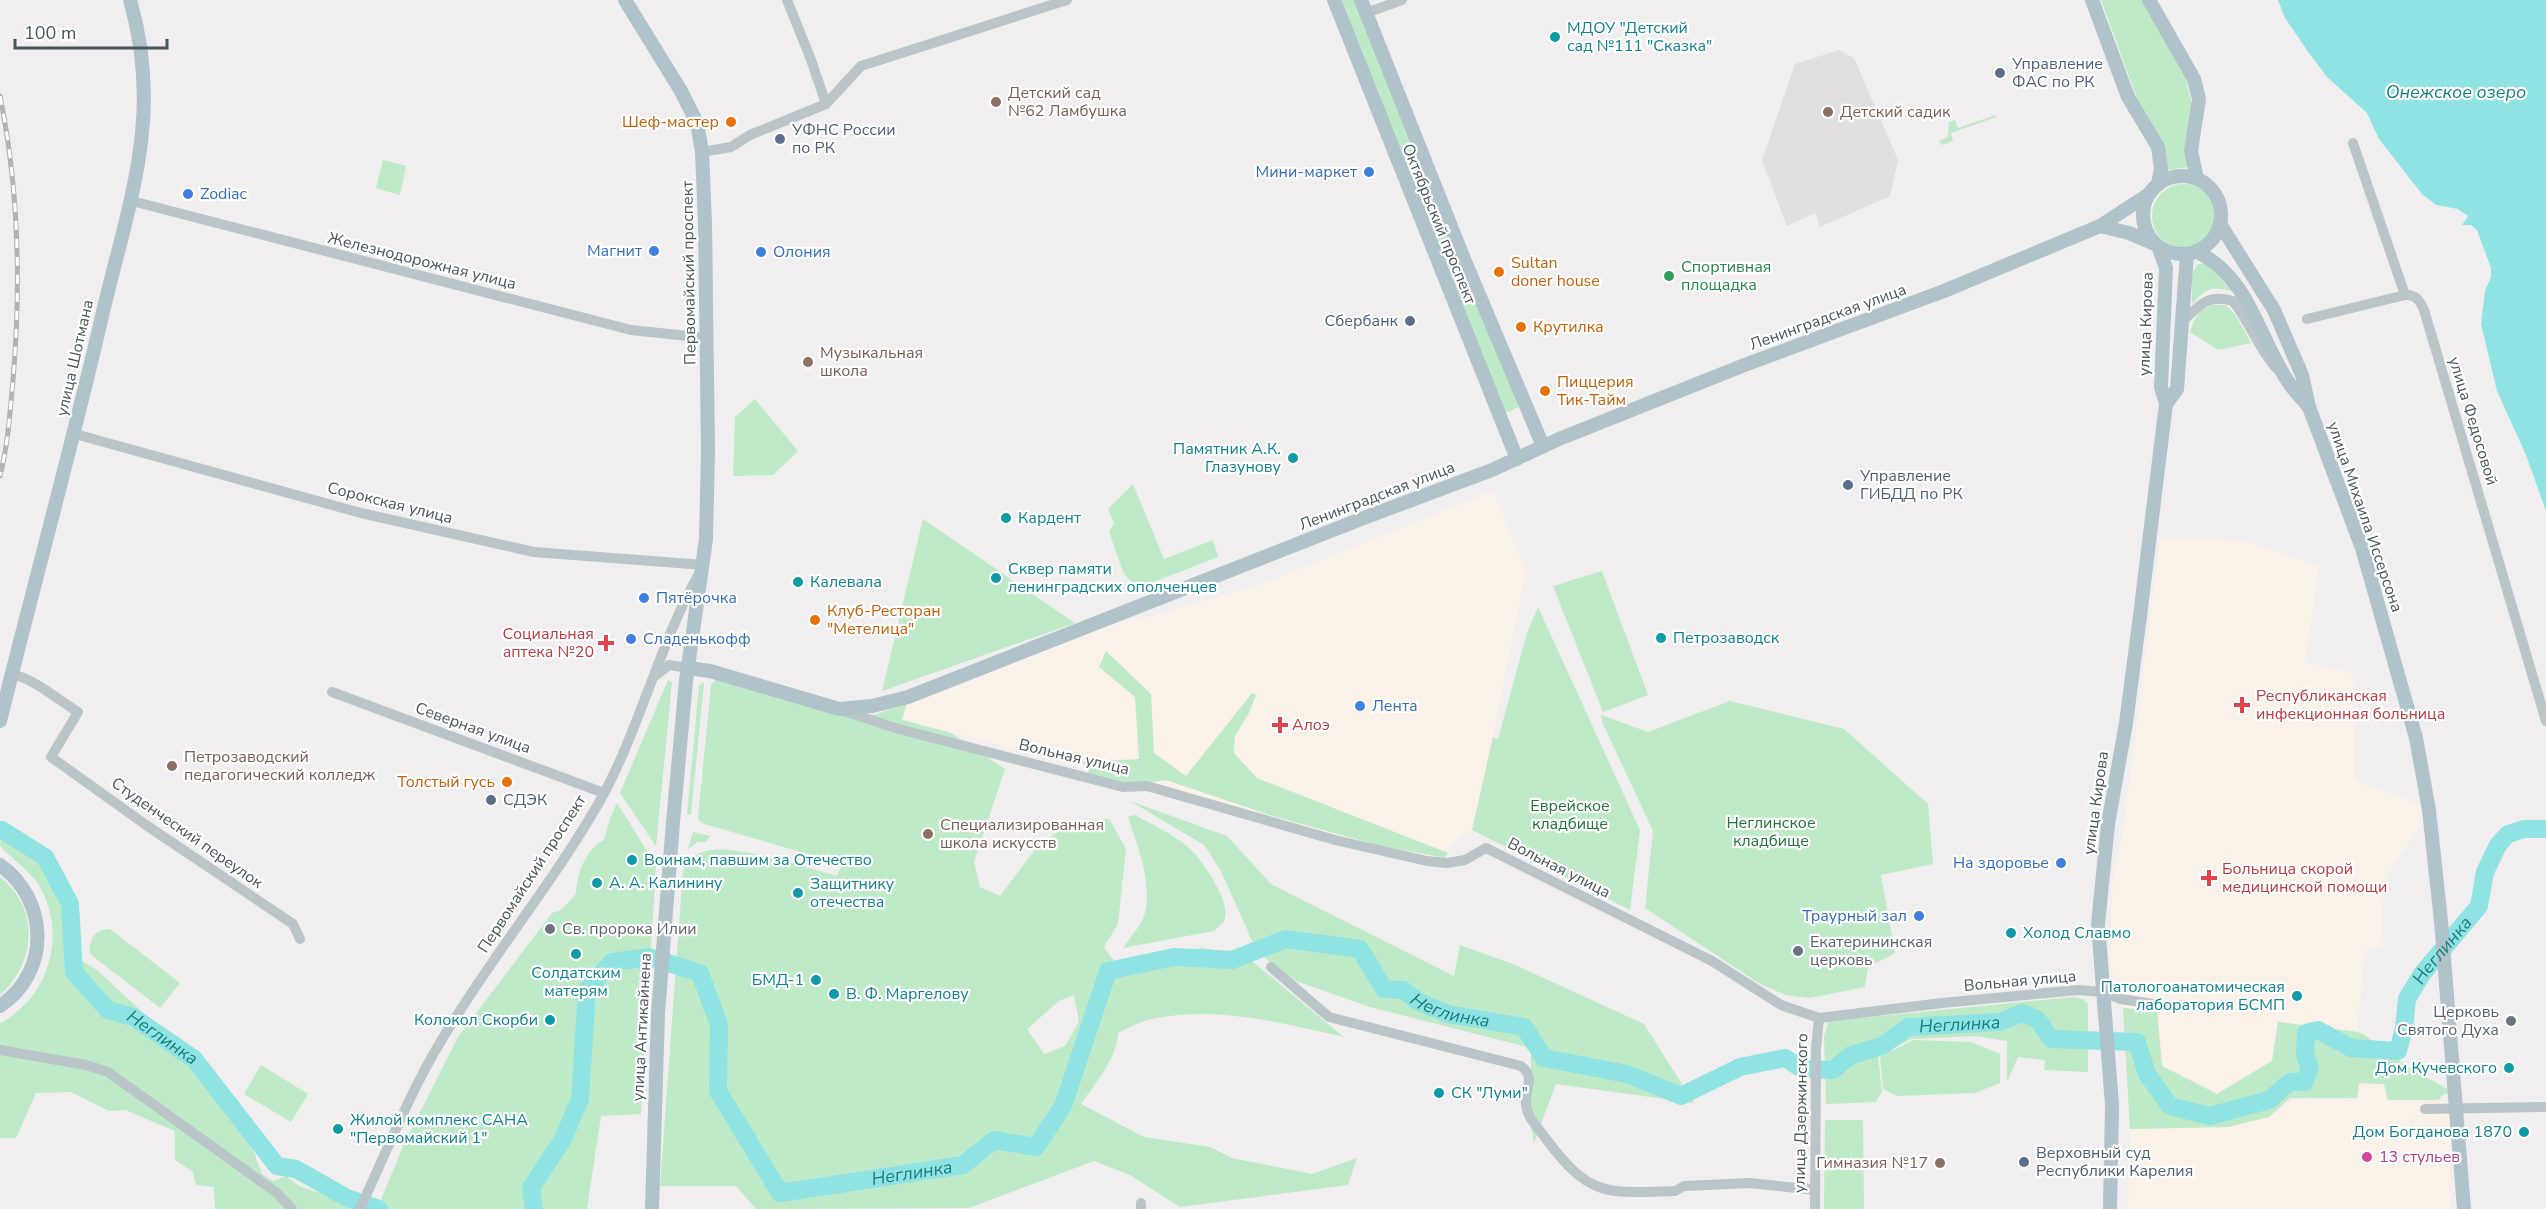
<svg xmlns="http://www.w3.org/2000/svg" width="2546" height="1209" viewBox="0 0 2546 1209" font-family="'Nunito Sans',sans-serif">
<rect width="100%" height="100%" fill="#f0eeee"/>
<g fill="#faf1e8">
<polygon points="1493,491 1526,572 1493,737 1472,830 1427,861 902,719 907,703 1124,620 1148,617 1259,585"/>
<polygon points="2160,538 2246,541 2319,566 2305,662 2353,674 2355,781 2404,798 2429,810 2383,883 2381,947 2365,949 2357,1032 2277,1021 2272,1060 2217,1093 2163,1066 2157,1010 2123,1008 2109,962 2113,877 2123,832"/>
<polygon points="2359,1084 2384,1085 2387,1101 2450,1102 2451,1209 2128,1209 2130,1129 2228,1127 2269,1117 2293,1099 2358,1101"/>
</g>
<polygon fill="#e1dfdf" points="1839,50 1854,58 1898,160 1890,196 1820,227 1815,213 1787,226 1762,160 1795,64"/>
<g fill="#bfeac7" fill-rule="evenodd">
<polygon points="1341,0 1360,0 1519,407 1502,414"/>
<polygon points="2101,0 2142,0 2186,79 2192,106 2185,144 2188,167 2167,170 2163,142 2138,101"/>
<polygon points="1996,115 1996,117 1951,133 1953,141 1942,145 1939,141 1948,137 1949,122 1955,120 1958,128"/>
<polygon points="383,160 406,166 400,195 376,188"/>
<circle cx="2184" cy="216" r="32"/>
<path d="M2203,263L2212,269L2232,291C2212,286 2206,288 2192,304V274L2197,265Z"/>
<path d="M2212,305H2225L2235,314L2251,343L2218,350L2190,332C2194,318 2198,311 2212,305Z"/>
<polygon points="755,399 798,451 773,475 733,476 735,417"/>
<polygon points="1133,484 1164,559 1213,540 1218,557 1138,588 1124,574 1109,532 1114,523 1108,509"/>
<polygon points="923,519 1075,623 882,691"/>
<polygon points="1602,571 1648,695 1603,712 1553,586"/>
<polygon points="1538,607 1640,830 1630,910 1472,830 1493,737 1498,739 1527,633"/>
<polygon points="1106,651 1151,694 1154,753 1186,776 1252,693 1256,695 1250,711 1235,736 1234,753 1257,778 1448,853 1445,858 1381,846 1276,817 1166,780 1124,787 1091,776 1082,762 1139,759 1135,697 1099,667"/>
<path d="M716,679L831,714L874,715L907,703L902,720L951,733L1005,769L974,862L980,887L1000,896L1039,844L1074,821L1109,819L1126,849L1118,924L1104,947L1114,961L1201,948L1242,953L1344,1037C1282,1023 1215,1005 1152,1019C1140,1021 1128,1028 1118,1033C1117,1059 1095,1083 1081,1104L1144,1137L1210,1147L1232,1158L1312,1174L1357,1158L1348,1185L1180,1207L1130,1175L1094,1161L969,1208L756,1209L736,1186H660L683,870C688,860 694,854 706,851C733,843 808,868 837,876L842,864L701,823L698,818L711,685ZM1074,995L1079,1022L1065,1046L1044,1054L1027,1029L1059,1001Z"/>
<polygon points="668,680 672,682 656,846 620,793"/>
<polygon points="704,682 691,815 687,814 699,685"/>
<polygon points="1730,701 1844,729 1928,804 1933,864 1881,875 1895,953 1868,967 1865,987 1810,998 1785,995 1757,982 1645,908 1653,831 1603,724 1601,715 1648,732"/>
<polygon points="1130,801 1227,836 1271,884 1454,976 1460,945 1513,964 1644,1024 1694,1103 1556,1084 1534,1143 1531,1126 1531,1048 1370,1007 1296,981 1257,952 1221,871 1204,845"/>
<path d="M617,803L656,865L641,1114L601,1116L587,1209H377L405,1142L458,1037L552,913L561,910L576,894C577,873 585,850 604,840L610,818Z"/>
<path d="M1135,815C1153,825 1173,834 1188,847C1201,858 1233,903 1224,921C1222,924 1217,928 1214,931L1123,948C1131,936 1144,923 1146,908C1151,878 1137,845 1128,817Z"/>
<polygon points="693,832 710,836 706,842 698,842 688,849"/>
<path d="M1,833L41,858L59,891L79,959L97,970L139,1009L159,1031L198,1060L219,1083L217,1099L246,1131L262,1174L273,1181L286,1176L299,1186L352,1204L349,1209H215L214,1187L196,1185L193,1172L175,1160V1131L125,1110L109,1111L71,1092L36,1093L16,1138H0V1023C9,1020 15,1013 22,1007C56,976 63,919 36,881C26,868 11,858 0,846Z"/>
<path d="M0,877C40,908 36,963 0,995Z"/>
<path d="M110,929L180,983L160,1008L90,954C89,938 94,930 110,929Z"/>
<polygon points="2073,997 2082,999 2088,1004 2088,1072 2044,1070 2045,1060 2018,1057 2007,1082 2007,1041 1974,1036 1911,1039 1878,1056 1882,1091 1876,1102 1826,1104 1824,1036 1829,1021"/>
<polygon points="2123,1008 2157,1011 2162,1066 2217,1094 2272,1061 2278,1022 2358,1032 2366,1036 2411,1069 2455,1093 2444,1094 2438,1100 2388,1100 2384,1084 2359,1083 2357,1098 2290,1098 2269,1117 2228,1127 2130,1129"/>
<polygon points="1913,1040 1971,1042 2000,1054 2000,1083 1975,1093 1897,1096 1883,1089 1880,1057"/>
<polygon points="261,1065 308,1094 291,1122 244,1094"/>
<polygon points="1825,1120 1863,1120 1864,1209 1824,1209"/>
</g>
<polygon fill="#90e3e3" points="2278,0 2546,0 2546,511 2526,455 2497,391 2481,324 2485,291 2491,277 2491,268 2477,230 2471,225 2462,225 2468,216 2458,209 2436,205 2422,194 2379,139 2367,113 2327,77 2309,53 2285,18"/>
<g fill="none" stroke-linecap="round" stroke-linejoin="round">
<g stroke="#90e3e3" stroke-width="18">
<path id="s1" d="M2,830L45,857L70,904L74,972L108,1010L133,1017L194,1059L277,1166L296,1169L347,1198L379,1209"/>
<path id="s2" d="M534,1209L531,1188L563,1139L580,1099L587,990L612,962L649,957L700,973L719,1025L718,1091L780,1193L963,1165L994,1140L1036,1147L1063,1106L1108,971L1174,957L1232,960L1286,939L1360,949L1384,989L1403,990L1419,1002L1448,1014L1524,1027L1544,1058L1627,1074L1681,1096L1740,1067L1785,1058L1802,1069L1833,1070L1851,1055L1882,1046L1908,1027L2000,1022L2022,1013L2038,1020L2051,1039L2137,1042L2147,1074L2170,1106L2210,1116L2269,1100L2290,1082H2304L2310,1068L2305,1055L2306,1033L2318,1030L2351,1048L2398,1051L2404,1028L2407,999L2422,974L2479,906L2485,872L2498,845L2508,834L2524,829H2546"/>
</g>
<g stroke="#bac5c9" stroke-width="10">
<polyline points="787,0 810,57 826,104"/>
<polyline points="1366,13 1402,0"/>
<polyline points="2353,143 2405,295"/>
<polyline points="702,152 731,147 750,135 826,104 861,66 1067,0"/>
<polyline points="132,201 631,330 707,338"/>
<path d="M2307,319L2405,295C2416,294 2420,301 2424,310L2546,721"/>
<path d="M2183,321C2201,304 2207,294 2233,301C2250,322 2258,348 2276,368"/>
<path d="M75,434L361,513L534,552L704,565C659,640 641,730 597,806C550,887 489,960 441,1041C410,1092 385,1155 360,1209"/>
<path d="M12,674C36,680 57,699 78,712L51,757L146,825L293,924L300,939"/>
<polyline points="656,675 669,665 688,668"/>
<polyline points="332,692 604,793"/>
<polyline points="841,710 895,728 1123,787 1147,786 1335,840 1427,861 1447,863 1465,860 1486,848 1712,961 1781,1005 1819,1018 1942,1003 2078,990 2103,992 2121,999 2160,1005 2223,1006"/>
<path d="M1271,967L1329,1017L1521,1066C1536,1077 1525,1088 1526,1104C1527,1118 1539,1129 1547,1140C1590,1198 1608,1193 1675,1191L1684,1186L1750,1183L1815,1190"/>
<polyline points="0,1050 86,1065 108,1072 277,1193 292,1209"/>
<polyline points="2425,1109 2546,1107"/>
<polyline points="1141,1209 1141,1203"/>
<polyline points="1815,1209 1816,1049 1819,1018"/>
</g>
<g stroke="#b0c2ca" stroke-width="14">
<polyline points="625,0 681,91 697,123 702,152 705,223 708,451 706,539 686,681 673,822 658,1013 652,1209"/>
<polyline points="1334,0 1517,459"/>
<polyline points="1361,0 1464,259 1543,446"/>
<polyline points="2092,0 2128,97 2158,147 2161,168 2158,184"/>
<polyline points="2149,0 2194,79 2199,99 2191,151 2197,179"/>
<circle cx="2182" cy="215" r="39"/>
<polyline points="2220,224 2274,310 2302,375 2309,407 2362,548 2416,738 2429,810 2441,921 2464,1209"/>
<polyline points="2100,226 2129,233 2155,244"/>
<path d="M2196,251C2250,278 2257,334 2287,380C2292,389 2301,397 2307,405"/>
<polyline points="2166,404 2177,389 2187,254"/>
<polyline points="688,668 710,671 839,709 872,706 908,697 1361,519 1492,470 1559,439 1742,366 1944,291 2100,226 2149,194"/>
<path d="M0,721C33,588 69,457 100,325C126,209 165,120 130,0"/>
<path d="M0,865C49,900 51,972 0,1006"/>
<polyline points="2110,1209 2112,1105 2098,924 2108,824 2126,723 2140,616 2166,404 2161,387 2166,268 2158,246"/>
</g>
<defs>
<path id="rail" d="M0,96C19,189 21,285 13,380C10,412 8,445 0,476"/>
</defs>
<use href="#rail" stroke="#b0b4b7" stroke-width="5"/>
<use href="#rail" stroke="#fff" stroke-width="3" stroke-dasharray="9" stroke-linecap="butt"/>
</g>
<g fill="#0f9aa8" stroke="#fff" stroke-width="2">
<circle cx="1555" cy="37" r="6"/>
<circle cx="1293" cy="458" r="6"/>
<circle cx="1006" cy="518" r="6"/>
<circle cx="996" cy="578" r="6"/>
<circle cx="798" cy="582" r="6"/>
<circle cx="1661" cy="638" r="6"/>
<circle cx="632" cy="860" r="6"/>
<circle cx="597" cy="883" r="6"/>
<circle cx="798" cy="893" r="6"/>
<circle cx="2011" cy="933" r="6"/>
<circle cx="576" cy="954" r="6"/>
<circle cx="816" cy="980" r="6"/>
<circle cx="834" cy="994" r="6"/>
<circle cx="2297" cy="996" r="6"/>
<circle cx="550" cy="1020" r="6"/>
<circle cx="2509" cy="1068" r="6"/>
<circle cx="1439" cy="1093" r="6"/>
<circle cx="338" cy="1129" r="6"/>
<circle cx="2524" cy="1132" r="6"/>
</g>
<g fill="#5c6f8a" stroke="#fff" stroke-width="2">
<circle cx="2000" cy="73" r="6"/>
<circle cx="780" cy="139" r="6"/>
<circle cx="1410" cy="321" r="6"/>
<circle cx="1848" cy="485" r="6"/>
<circle cx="491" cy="800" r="6"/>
<circle cx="2024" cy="1162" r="6"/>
</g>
<g fill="#8d6e63" stroke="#fff" stroke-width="2">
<circle cx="996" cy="102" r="6"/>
<circle cx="1828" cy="112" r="6"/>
<circle cx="808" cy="362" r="6"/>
<circle cx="172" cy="766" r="6"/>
<circle cx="928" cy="834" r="6"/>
<circle cx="1940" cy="1163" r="6"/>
</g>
<g fill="#e8710a" stroke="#fff" stroke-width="2">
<circle cx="731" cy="122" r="6"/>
<circle cx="1499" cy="272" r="6"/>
<circle cx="1521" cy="327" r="6"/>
<circle cx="1545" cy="391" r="6"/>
<circle cx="815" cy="620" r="6"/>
<circle cx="507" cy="782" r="6"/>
</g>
<g fill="#3f7fe0" stroke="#fff" stroke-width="2">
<circle cx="1369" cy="172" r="6"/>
<circle cx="188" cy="194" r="6"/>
<circle cx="654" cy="251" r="6"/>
<circle cx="761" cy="252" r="6"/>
<circle cx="644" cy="598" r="6"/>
<circle cx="631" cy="639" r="6"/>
<circle cx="1360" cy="706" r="6"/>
<circle cx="2061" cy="863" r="6"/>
<circle cx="1919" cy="916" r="6"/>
</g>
<circle fill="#2e9e5b" stroke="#fff" stroke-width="2" cx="1669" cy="276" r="6"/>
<g fill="#e0444e" stroke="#fff" stroke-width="2">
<path d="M603 634h6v6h6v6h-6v6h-6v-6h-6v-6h6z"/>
<path d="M2239 696h6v6h6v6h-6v6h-6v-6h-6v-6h6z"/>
<path d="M1277 716h6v6h6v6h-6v6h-6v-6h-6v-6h6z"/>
<path d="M2206 869h6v6h6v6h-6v6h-6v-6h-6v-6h6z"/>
</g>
<g fill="#6b7280" stroke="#fff" stroke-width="2">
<circle cx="550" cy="929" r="6"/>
<circle cx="1798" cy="951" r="6"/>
<circle cx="2511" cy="1021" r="6"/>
</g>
<circle fill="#d1479c" stroke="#fff" stroke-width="2" cx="2367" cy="1157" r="6"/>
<g text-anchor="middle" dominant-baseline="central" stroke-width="4.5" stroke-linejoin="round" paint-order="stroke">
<g font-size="16" fill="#0d838f" stroke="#fff" text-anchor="start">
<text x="1567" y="28">МДОУ "Детский<tspan x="1567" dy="18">сад №111 "Сказка"</tspan></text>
<text x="1281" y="449" text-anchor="end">Памятник А.К.<tspan x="1281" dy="18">Глазунову</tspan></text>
<text x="1018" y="518">Кардент</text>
<text x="1008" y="569">Сквер памяти<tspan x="1008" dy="18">ленинградских ополченцев</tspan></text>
<text x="810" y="582">Калевала</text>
<text x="1673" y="638">Петрозаводск</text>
<text x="644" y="860">Воинам, павшим за Отечество</text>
<text x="609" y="883">А. А. Калинину</text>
<text x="810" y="884">Защитнику<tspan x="810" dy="18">отечества</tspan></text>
<text x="2023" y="933">Холод Славмо</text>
<text x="576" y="973" text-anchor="middle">Солдатским<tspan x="576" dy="18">матерям</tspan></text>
<text x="804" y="980" text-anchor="end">БМД-1</text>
<text x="2285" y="987" text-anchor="end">Патологоанатомическая<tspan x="2285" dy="18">лаборатория БСМП</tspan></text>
<text x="846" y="994">В. Ф. Маргелову</text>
<text x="538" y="1020" text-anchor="end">Колокол Скорби</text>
<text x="2497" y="1068" text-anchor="end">Дом Кучевского</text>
<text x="1451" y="1093">СК "Луми"</text>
<text x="350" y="1120">Жилой комплекс САНА<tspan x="350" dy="18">"Первомайский 1"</tspan></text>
<text x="2512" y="1132" text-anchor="end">Дом Богданова 1870</text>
</g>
<g font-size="16" fill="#4e5e75" stroke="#fff" text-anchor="start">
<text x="2012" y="64">Управление<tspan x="2012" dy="18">ФАС по РК</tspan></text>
<text x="792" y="130">УФНС России<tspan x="792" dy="18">по РК</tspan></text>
<text x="1398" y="321" text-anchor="end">Сбербанк</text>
<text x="1860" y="476">Управление<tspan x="1860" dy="18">ГИБДД по РК</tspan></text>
<text x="503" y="800">СДЭК</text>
<text x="2036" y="1153">Верховный суд<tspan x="2036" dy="18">Республики Карелия</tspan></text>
</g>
<g font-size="16" fill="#785e54" stroke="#fff" text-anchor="start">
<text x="1008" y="93">Детский сад<tspan x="1008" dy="18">№62 Ламбушка</tspan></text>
<text x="1840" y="112">Детский садик</text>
<text x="820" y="353">Музыкальная<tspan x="820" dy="18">школа</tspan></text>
<text x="184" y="757">Петрозаводский<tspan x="184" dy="18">педагогический колледж</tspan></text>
<text x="940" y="825">Специализированная<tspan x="940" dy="18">школа искусств</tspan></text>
<text x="1928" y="1163" text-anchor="end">Гимназия №17</text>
</g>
<g font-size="16" fill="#c56008" stroke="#fff" text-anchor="start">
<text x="719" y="122" text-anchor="end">Шеф-мастер</text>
<text x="1511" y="263">Sultan<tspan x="1511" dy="18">doner house</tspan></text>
<text x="1533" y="327">Крутилка</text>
<text x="1557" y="382">Пиццерия<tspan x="1557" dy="18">Тик-Тайм</tspan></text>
<text x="827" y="611">Клуб-Ресторан<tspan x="827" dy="18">"Метелица"</tspan></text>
<text x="495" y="782" text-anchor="end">Толстый гусь</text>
</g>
<g font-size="16" fill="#366cbe" stroke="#fff" text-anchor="start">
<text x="1357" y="172" text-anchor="end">Мини-маркет</text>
<text x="200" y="194">Zodiac</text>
<text x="642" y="251" text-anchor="end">Магнит</text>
<text x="773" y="252">Олония</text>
<text x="656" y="598">Пятёрочка</text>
<text x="643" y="639">Сладенькофф</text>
<text x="1372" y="706">Лента</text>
<text x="2049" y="863" text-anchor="end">На здоровье</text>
<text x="1907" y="916" text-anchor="end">Траурный зал</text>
</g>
<g font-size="16" fill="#475459" stroke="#fff">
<text transform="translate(1439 224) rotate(68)">Октябрьский проспект</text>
<text transform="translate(422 261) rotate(14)">Железнодорожная улица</text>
<text transform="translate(689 273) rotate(-91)">Первомайский проспект</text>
<text transform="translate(1828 317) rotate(-20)">Ленинградская улица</text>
<text transform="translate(2146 324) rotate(-88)">улица Кирова</text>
<text transform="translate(75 358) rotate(-77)">улица Шотмана</text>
<text transform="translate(2473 421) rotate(73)">улица Федосовой</text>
<text transform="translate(1377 496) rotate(-21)">Ленинградская улица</text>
<text transform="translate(390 503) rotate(14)">Сорокская улица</text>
<text transform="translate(2365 517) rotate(71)">улица Михаила Иссерсона</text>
<text transform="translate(473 728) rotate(20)">Северная улица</text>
<text transform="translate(1074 757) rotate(13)">Вольная улица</text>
<text transform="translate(2096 803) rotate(-82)">улица Кирова</text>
<text transform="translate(187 833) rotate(35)">Студенческий переулок</text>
<text transform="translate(1559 868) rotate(27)">Вольная улица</text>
<text transform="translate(532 874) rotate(-57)">Первомайский проспект</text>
<text transform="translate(2020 981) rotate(-5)">Вольная улица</text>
<text transform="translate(642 1027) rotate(-87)">улица Антикайнена</text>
<text transform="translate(1801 1113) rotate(-89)">улица Дзержинского</text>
</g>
<g font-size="16" fill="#27864d" stroke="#fff" text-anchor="start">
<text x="1681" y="267">Спортивная<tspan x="1681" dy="18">площадка</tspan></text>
</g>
<g font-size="16" fill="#be3a42" stroke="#fff" text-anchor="start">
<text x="594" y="634" text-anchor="end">Социальная<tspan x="594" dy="18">аптека №20</tspan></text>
<text x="2256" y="696">Республиканская<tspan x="2256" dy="18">инфекционная больница</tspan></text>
<text x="1292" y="725">Алоэ</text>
<text x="2222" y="869">Больница скорой<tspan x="2222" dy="18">медицинской помощи</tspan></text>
</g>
<g font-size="16" fill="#1f7338" stroke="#fff">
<text x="1570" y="806">Еврейское<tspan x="1570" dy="18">кладбище</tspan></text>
<text x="1771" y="823">Неглинское<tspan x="1771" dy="18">кладбище</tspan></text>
</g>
<g font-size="16" fill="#5b616d" stroke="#fff" text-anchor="start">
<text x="562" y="929">Св. пророка Илии</text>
<text x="1810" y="942">Екатерининская<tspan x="1810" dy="18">церковь</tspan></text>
<text x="2499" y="1012" text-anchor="end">Церковь<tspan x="2499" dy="18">Святого Духа</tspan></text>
</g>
<g font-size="16" fill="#b23c85" stroke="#fff" text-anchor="start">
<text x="2379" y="1157">13 стульев</text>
</g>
<g font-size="18" font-style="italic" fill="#177f7f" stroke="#fff">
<text x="2456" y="92">Онежское озеро</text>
<text stroke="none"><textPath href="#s2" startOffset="2664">Неглинка</textPath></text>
<text stroke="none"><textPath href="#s2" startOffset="1437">Неглинка</textPath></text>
<text stroke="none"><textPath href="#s2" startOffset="1995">Неглинка</textPath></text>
<text stroke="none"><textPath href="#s1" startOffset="285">Неглинка</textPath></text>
<text stroke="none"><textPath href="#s2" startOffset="735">Неглинка</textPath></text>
</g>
</g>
<path d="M15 39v9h152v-9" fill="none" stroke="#475459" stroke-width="3"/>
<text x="24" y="39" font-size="18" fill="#475459" stroke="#ffffff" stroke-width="4.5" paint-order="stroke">100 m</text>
</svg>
